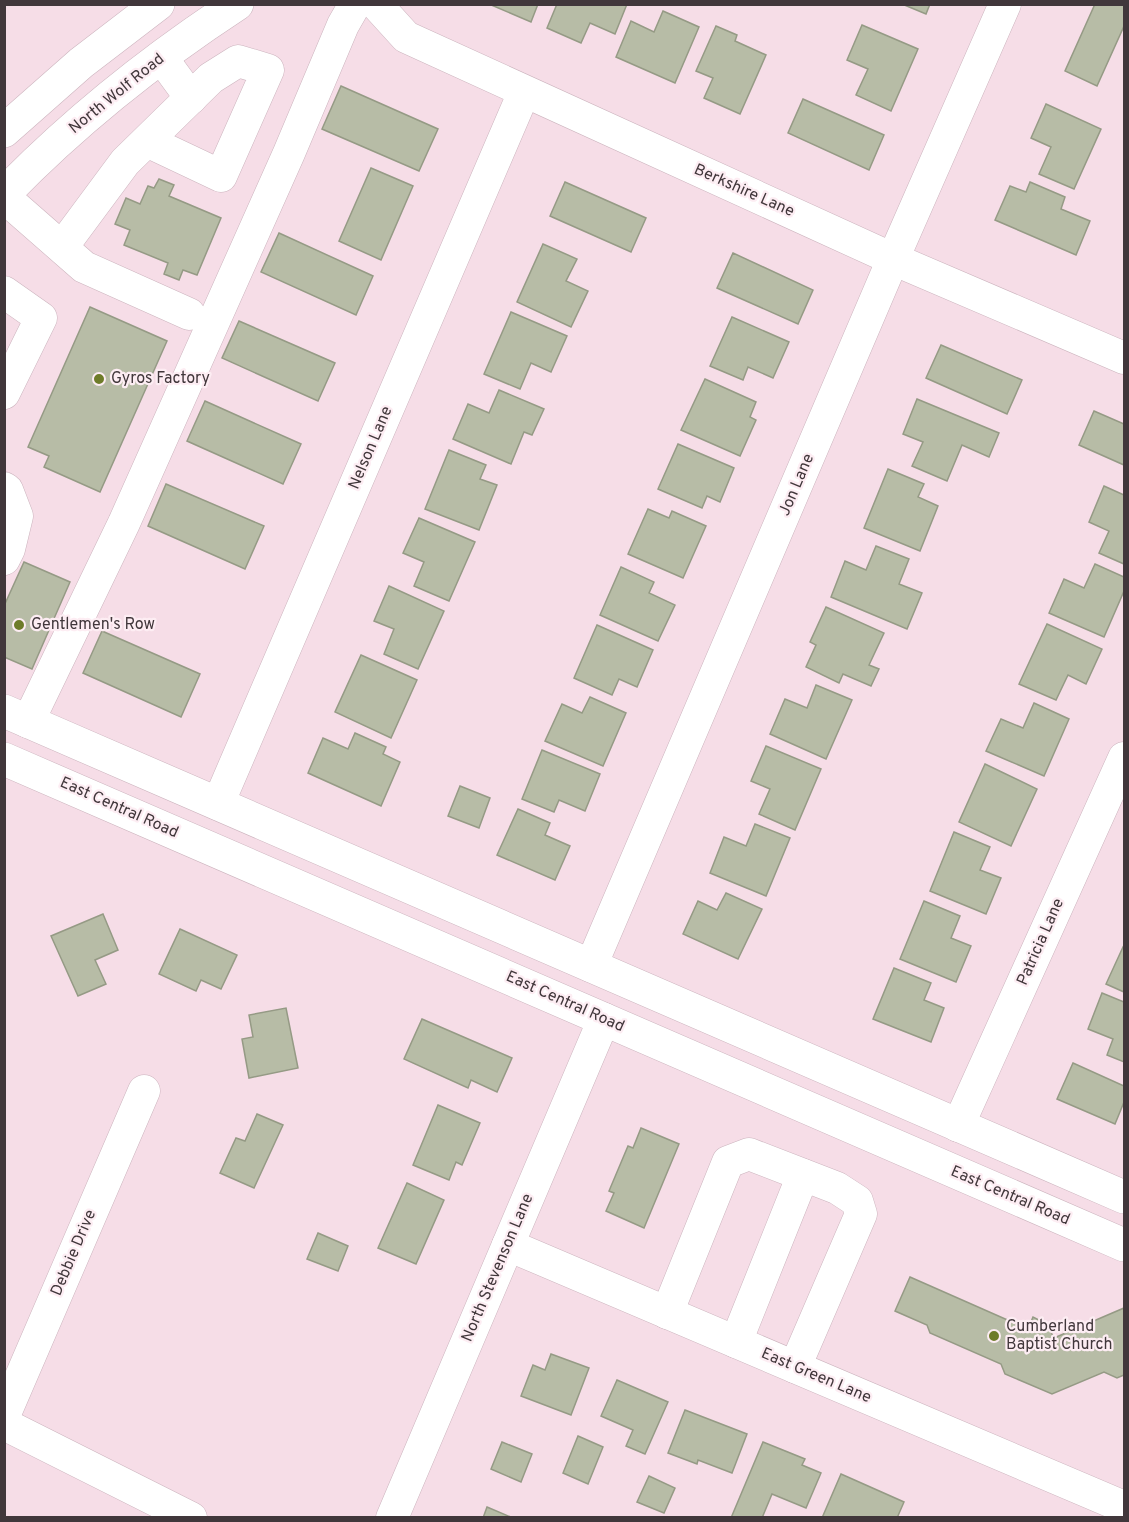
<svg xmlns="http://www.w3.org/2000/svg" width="1129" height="1522" viewBox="0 0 1129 1522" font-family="Overpass,sans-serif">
<rect width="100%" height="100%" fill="#f6dde7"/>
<g fill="#b7bca6" stroke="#959a85" stroke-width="1.5">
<polygon points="489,4 538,4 531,22"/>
<polygon points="557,4 627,4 615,34 590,23 581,43 547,28"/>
<polygon points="902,4 930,4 926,14"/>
<polygon points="1095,4 1124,4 1124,26 1097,86 1065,71"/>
<polygon points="663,11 699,27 675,83 616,57 631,21 654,32"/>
<polygon points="862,25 918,49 891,111 856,95 868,69 847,60"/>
<polygon points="716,26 737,35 735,41 766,55 740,114 704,98 713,78 696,71"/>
<polygon points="341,86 438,129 419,171 322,129"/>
<polygon points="803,99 884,135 869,170 788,133"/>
<polygon points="1046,104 1101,129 1074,189 1039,174 1051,147 1031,138"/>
<polygon points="371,168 413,186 381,260 339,241"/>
<polygon points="159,179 174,185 169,196 221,218 197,275 183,270 179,280 164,274 168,263 124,245 130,230 115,224 126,198 140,204 148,186 154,188"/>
<polygon points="565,182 646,218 631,252 550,216"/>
<polygon points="1030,182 1065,197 1061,209 1090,221 1076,255 995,220 1010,186 1026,192"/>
<polygon points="279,233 373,276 356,315 261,272"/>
<polygon points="543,244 577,259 566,281 588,291 571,327 517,302"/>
<polygon points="733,253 813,290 798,324 717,288"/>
<polygon points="90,307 167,341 100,492 44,467 49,456 28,447"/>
<polygon points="511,312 567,336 551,372 531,363 520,389 484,374"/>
<polygon points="732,317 789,342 773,378 748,367 743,380 710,366"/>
<polygon points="239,321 335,363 318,401 222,358"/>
<polygon points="941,345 1022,380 1007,414 926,378"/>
<polygon points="705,379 756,402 750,417 756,420 740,456 681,430"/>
<polygon points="499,390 544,409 532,435 524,432 511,464 453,439 468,404 489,413"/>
<polygon points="917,399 999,433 989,457 962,445 947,481 912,466 923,442 903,434"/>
<polygon points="205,401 301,444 283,484 187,441"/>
<polygon points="1094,411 1124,424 1124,465 1079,445"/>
<polygon points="678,444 734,468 720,502 707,496 702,508 658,489"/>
<polygon points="449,450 486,465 480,479 497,485 479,530 425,509"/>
<polygon points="888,469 924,484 918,497 938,506 920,551 864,528"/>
<polygon points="166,484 264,526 245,569 148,526"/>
<polygon points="1104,486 1124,495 1124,564 1099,553 1109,531 1089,522"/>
<polygon points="648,509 669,518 672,511 706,526 683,578 628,554"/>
<polygon points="419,518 475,542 449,601 414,586 424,562 403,553"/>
<polygon points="876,546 909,559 899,584 922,593 907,629 831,597 845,561 866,570"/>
<polygon points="24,562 70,582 32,669 4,657 4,606"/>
<polygon points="1095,564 1124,577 1124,591 1104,637 1049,613 1064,579 1084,588"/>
<polygon points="621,567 654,582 649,593 675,605 658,641 600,615"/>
<polygon points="389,586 444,611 418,669 384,654 394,629 374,621"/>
<polygon points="826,607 884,633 869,665 879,669 871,686 843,674 839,683 806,667 816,645 810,642"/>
<polygon points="1047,624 1102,649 1086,684 1068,675 1056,700 1019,684"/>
<polygon points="597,625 653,650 637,687 619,679 612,695 574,678"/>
<polygon points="102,631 200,674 181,717 83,673"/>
<polygon points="361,655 417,680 391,738 335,712"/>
<polygon points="816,685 852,700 826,759 770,734 785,699 807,708"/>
<polygon points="590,697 626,713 603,766 545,741 562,704 582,713"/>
<polygon points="1034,703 1069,719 1044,776 986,751 1001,719 1023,728"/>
<polygon points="355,733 386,747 383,754 400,762 381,806 308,773 323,738 348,749"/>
<polygon points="766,746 821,769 795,830 759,814 770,789 751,781"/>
<polygon points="542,750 600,774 585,811 559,800 554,812 522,799"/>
<polygon points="985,764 1037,789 1011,846 959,822"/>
<polygon points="460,786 490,798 479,828 448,816"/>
<polygon points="518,809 550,823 545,835 570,846 555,880 497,855"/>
<polygon points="755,824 790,838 766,896 710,873 724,837 746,846"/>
<polygon points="954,832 990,847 980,870 1001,878 986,914 930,891"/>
<polygon points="726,893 762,909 738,959 683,934 698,901 717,910"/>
<polygon points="924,901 960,916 951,938 971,946 956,982 900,959"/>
<polygon points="103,914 118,950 95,960 106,984 78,996 51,936"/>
<polygon points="180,929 237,955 221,989 201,980 196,991 159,974"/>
<polygon points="1123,947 1124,948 1124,992 1106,984"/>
<polygon points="894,968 931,983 924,1000 944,1008 931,1042 873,1019"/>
<polygon points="1102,993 1124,1002 1124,1062 1107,1055 1113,1039 1088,1029"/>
<polygon points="286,1008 298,1068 249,1078 242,1039 253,1037 249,1015"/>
<polygon points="422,1019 512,1058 497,1092 471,1080 468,1088 404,1059"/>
<polygon points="1073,1063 1124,1086 1124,1102 1115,1124 1057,1099"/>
<polygon points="438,1105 480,1123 462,1165 456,1162 449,1180 413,1165"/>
<polygon points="257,1114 283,1125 254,1188 220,1173 236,1138 245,1141"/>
<polygon points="641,1128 679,1144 644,1228 606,1211 614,1193 609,1191 628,1146 633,1148"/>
<polygon points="407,1183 444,1200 416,1264 378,1248"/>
<polygon points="318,1233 348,1246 338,1271 307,1259"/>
<polygon points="910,1277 1028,1329 1033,1317 1047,1324 1054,1338 1124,1308 1124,1375 1117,1378 1104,1372 1052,1394 1005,1374 1001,1364 930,1333 927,1325 895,1311"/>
<polygon points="551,1354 589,1368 571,1415 521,1396 533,1365 545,1370"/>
<polygon points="617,1380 668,1402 645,1454 626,1446 633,1430 601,1416"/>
<polygon points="685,1410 747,1434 732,1473 698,1460 697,1464 668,1453"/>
<polygon points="578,1436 603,1447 588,1484 563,1473"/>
<polygon points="502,1442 532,1454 521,1482 491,1469"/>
<polygon points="763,1442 805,1459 802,1465 821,1473 806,1508 772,1494 762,1518 731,1518"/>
<polygon points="841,1474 904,1502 897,1518 822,1518"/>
<polygon points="649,1476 675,1488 664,1513 637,1502"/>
<polygon points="487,1507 513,1518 483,1518"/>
</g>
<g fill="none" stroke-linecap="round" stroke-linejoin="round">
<defs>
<g id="minor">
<polyline points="376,4 406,37 893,259 1124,358"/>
<polyline points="161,57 191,98"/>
<polyline points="4,197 84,267 189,314"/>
<polyline points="62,247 125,162 211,78 238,61 268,70 221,176 147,141"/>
<polyline points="4,292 41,318 4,393"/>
<polyline points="4,488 7,490 17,516 9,549 4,559"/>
<polyline points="28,722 124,523 289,153 343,25 355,4"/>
<polyline points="218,804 524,92"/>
<polyline points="591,966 893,259 1005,4"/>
<polyline points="958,1126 1124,758"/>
<polyline points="508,1245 1124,1507"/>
<polyline points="667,1313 728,1162 749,1154 837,1188 857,1201 861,1214 795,1367"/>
<polyline points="736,1342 803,1175"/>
<polyline points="4,1416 144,1091"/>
<polyline points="4,1424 191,1518"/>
<polyline points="392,1518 604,1019"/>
</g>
<g id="major">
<polyline points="4,131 81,63 158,4"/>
<path d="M4,194C74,122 153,59 237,4"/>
<polyline points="4,711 1124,1197"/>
<polyline points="4,759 1124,1245"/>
</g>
</defs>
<use href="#minor" stroke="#ccb4be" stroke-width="33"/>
<use href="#major" stroke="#ccb4be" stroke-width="34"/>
<use href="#minor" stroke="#fff" stroke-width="32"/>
<use href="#major" stroke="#fff" stroke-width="33"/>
</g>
<g fill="#6e7c29" stroke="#fdedf3" stroke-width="2">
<circle cx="99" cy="379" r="6"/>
<circle cx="19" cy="625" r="6"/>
<circle cx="994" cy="1336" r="6"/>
</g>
<g text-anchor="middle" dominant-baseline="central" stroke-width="4.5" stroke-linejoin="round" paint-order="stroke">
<g font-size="16" fill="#41373b" stroke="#fdedf3">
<text transform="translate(117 94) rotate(-39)">North Wolf Road</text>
<text transform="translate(744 191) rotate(24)">Berkshire Lane</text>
<text transform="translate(371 448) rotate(-67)">Nelson Lane</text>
<text transform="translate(797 485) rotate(-67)">Jon Lane</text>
<text transform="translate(119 808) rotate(24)">East Central Road</text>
<text transform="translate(1041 942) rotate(-66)">Patricia Lane</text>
<text transform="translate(565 1002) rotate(24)">East Central Road</text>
<text transform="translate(1010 1196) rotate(23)">East Central Road</text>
<text transform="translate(74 1253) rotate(-67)">Debbie Drive</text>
<text transform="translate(498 1268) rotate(-67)">North Stevenson Lane</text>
<text transform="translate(816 1376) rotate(23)">East Green Lane</text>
</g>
<g font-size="16" fill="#41373b" stroke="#fdedf3" text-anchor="start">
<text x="111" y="379">Gyros Factory</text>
<text x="31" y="625">Gentlemen's Row</text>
<text x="1006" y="1327">Cumberland<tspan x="1006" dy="18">Baptist Church</tspan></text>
</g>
</g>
<rect width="1129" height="1522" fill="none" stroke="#41373b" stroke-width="12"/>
</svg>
